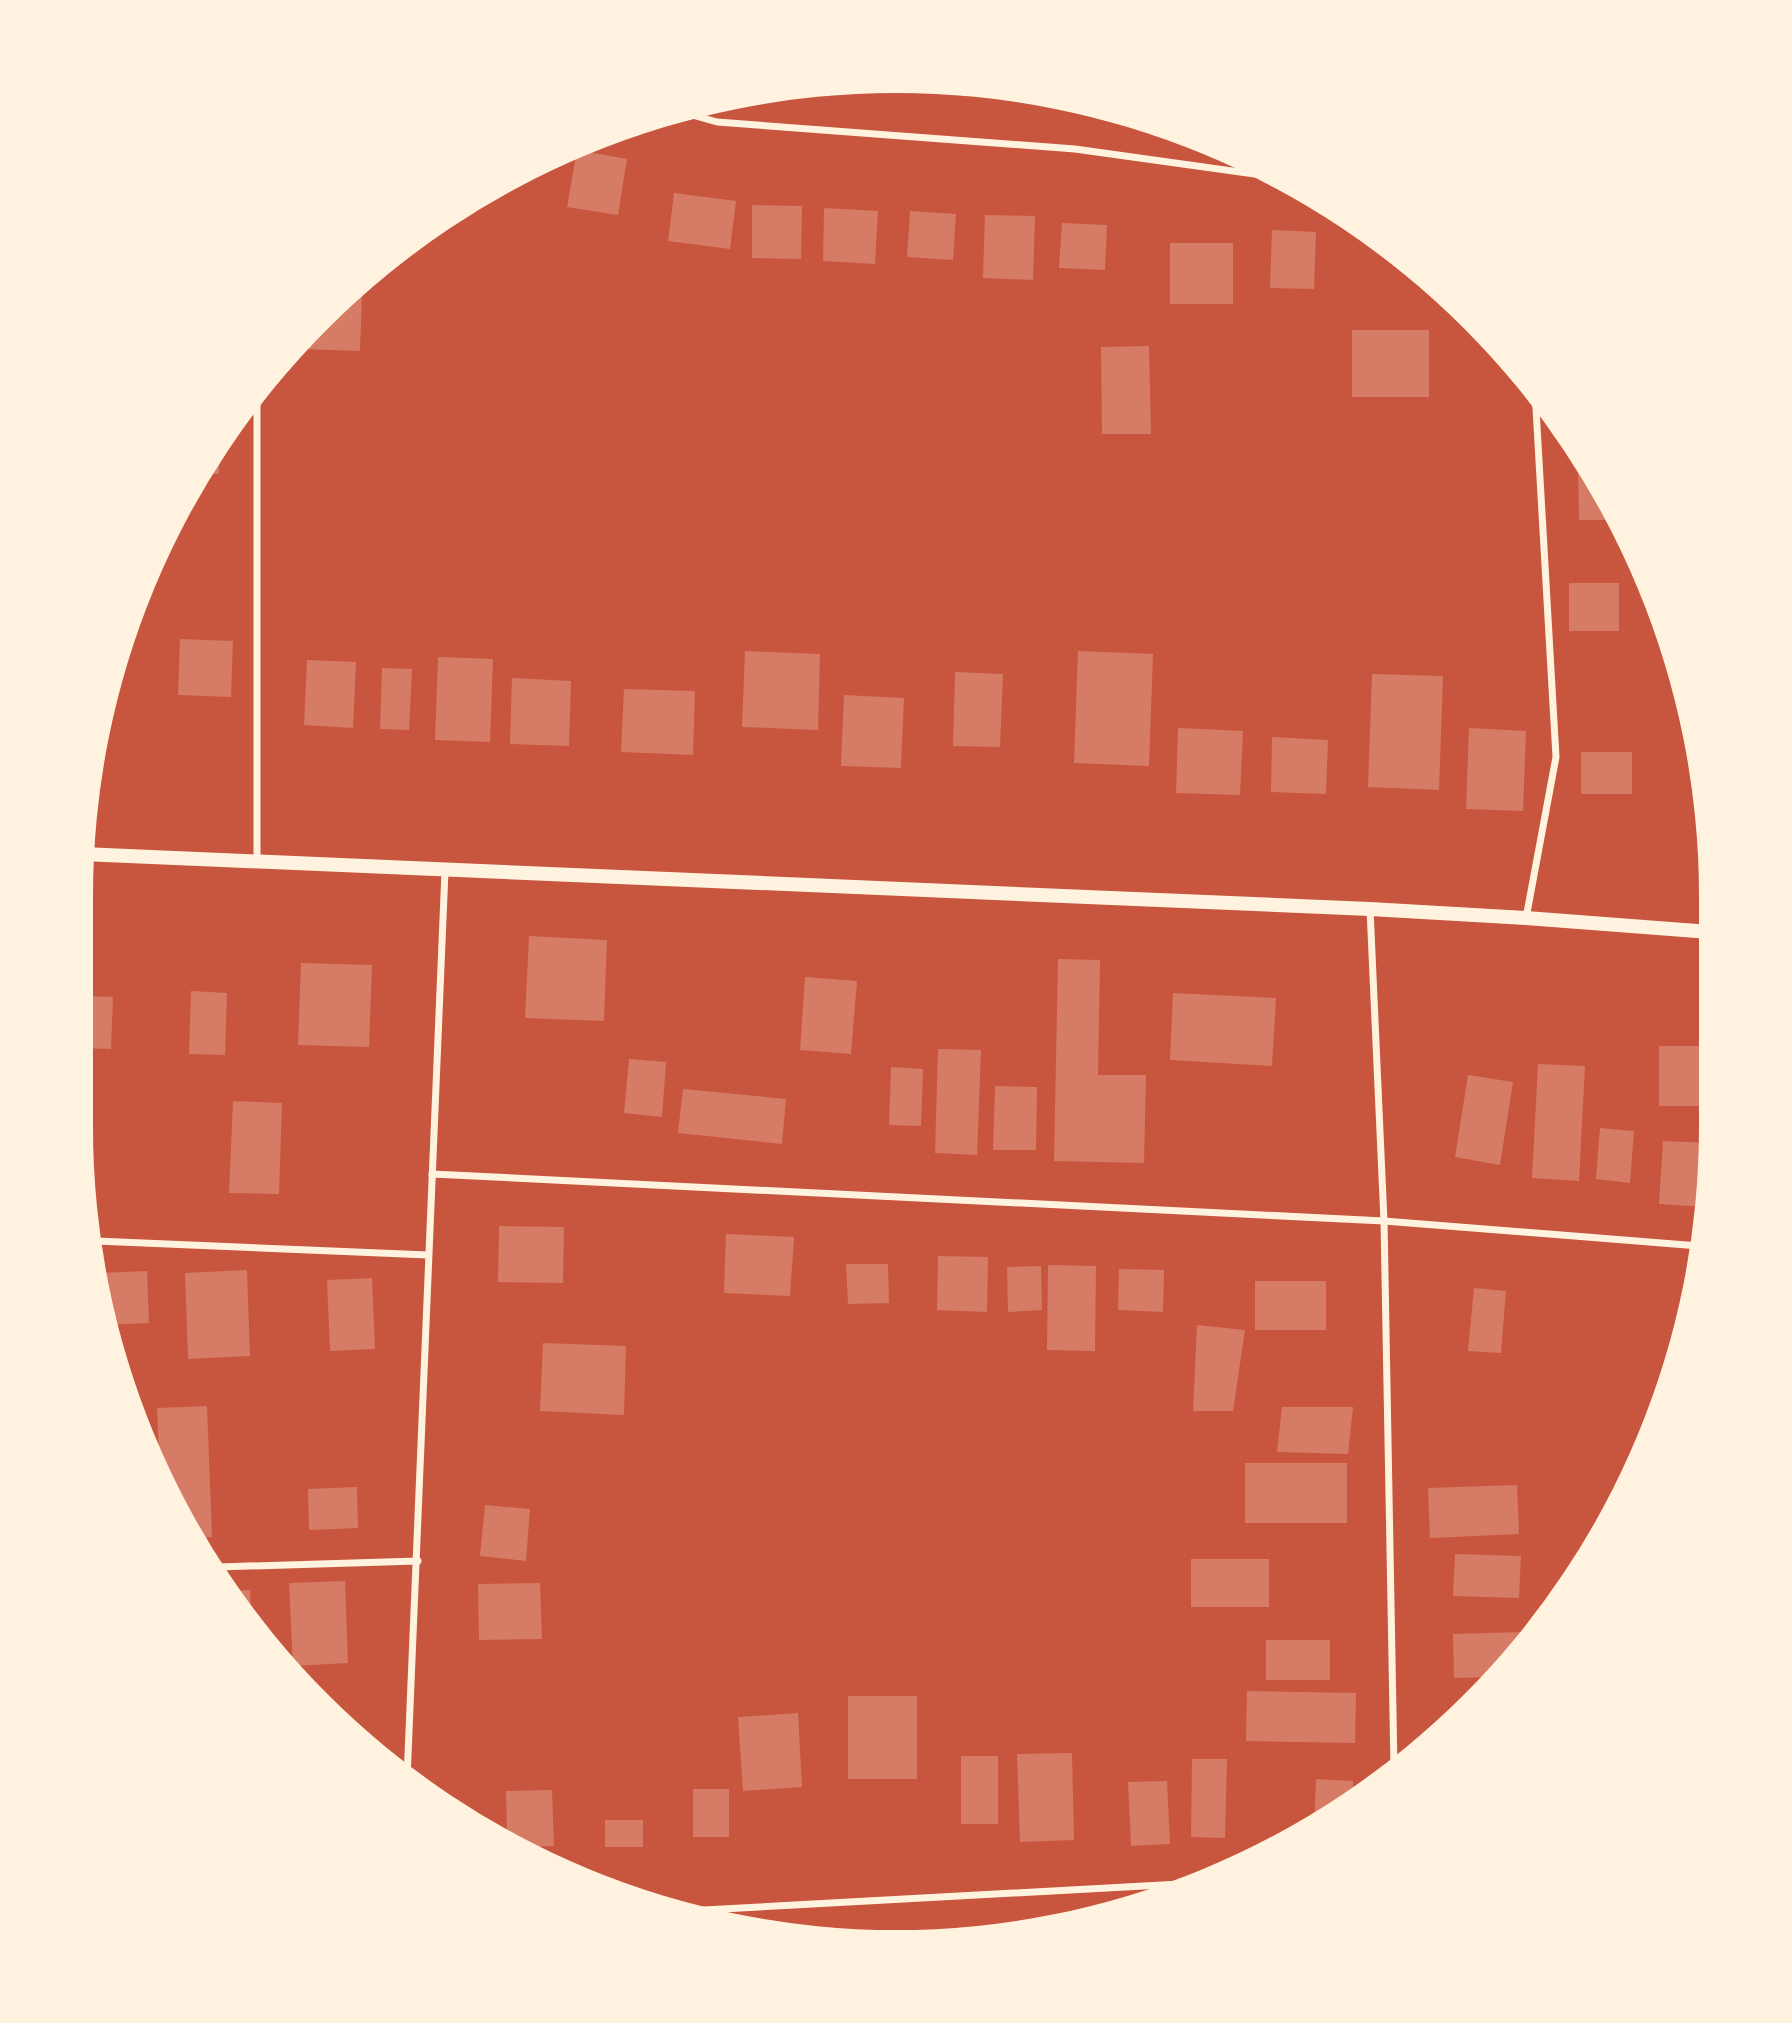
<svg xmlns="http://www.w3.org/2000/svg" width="1792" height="2023" viewBox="0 0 1792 2023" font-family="Barlow,sans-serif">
<rect width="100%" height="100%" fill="#c8553d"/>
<g fill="#d67c66">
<polygon points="577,150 627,159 618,215 567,207"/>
<polygon points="674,193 736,201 730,249 668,241"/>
<polygon points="752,205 802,206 801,259 752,258"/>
<polygon points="824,208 878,211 875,264 823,261"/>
<polygon points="910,211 956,214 953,260 907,257"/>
<polygon points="985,215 1035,216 1033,280 983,278"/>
<polygon points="1062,223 1107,225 1105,270 1059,268"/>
<polygon points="1272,230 1316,232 1314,289 1270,288"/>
<rect x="1170" y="243" width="63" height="61"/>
<polygon points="352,293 362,294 360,351 301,349 302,341"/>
<rect x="1352" y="330" width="77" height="67"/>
<polygon points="1149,346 1151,434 1102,434 1101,347"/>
<polygon points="219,448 219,474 200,474"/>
<polygon points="1578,467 1585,467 1618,520 1579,520"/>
<polygon points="145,579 149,604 136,606 142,584"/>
<rect x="1569" y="583" width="50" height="48"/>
<polygon points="180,639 233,641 231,697 178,695"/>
<polygon points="745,651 820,654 818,730 742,727"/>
<polygon points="1078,651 1153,654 1149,766 1074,763"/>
<polygon points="438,657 493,659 490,742 435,740"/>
<polygon points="307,660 356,662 353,728 304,725"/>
<polygon points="382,668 412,669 409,730 380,729"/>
<polygon points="955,672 1003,674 1000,747 953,746"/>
<polygon points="1372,674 1443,676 1439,790 1368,787"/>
<polygon points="512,678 571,681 569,746 510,744"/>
<polygon points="624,689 695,691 693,755 621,752"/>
<polygon points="844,695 904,698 901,768 841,766"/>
<polygon points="1178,728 1243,731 1240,795 1176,793"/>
<polygon points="1469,728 1526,731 1523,811 1466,809"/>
<polygon points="1272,737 1328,740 1326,794 1271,792"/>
<rect x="1581" y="752" width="51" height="42"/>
<polygon points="1696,767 1697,767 1705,814 1697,814"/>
<polygon points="529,936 607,940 604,1021 525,1018"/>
<polygon points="1058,959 1100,960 1098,1075 1146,1075 1144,1163 1054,1161"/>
<polygon points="301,963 372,965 369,1047 298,1045"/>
<polygon points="805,977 857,981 851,1054 800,1050"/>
<polygon points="191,991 227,993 225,1055 189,1054"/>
<polygon points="1173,993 1276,998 1272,1066 1170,1060"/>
<polygon points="81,996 113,997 111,1049 81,1048"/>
<rect x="1659" y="1046" width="49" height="60"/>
<polygon points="938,1049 981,1050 977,1155 935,1153"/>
<polygon points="629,1059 666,1062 662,1117 624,1113"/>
<polygon points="1538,1064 1585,1066 1579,1181 1532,1178"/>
<polygon points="891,1067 923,1069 921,1126 889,1125"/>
<polygon points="1468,1075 1513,1082 1500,1165 1455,1157"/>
<polygon points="995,1086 1037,1087 1036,1150 993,1150"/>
<polygon points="683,1089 786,1099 782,1144 678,1133"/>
<polygon points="233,1101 282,1103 279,1194 229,1193"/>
<polygon points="1600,1128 1634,1131 1630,1183 1596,1179"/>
<polygon points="1663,1141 1709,1143 1705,1207 1659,1204"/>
<polygon points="83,1149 91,1149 90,1188 88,1188"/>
<polygon points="499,1226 564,1227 563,1283 498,1282"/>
<polygon points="726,1234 794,1237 790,1296 724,1293"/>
<polygon points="938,1256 988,1257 987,1312 937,1310"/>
<polygon points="846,1264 888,1264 889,1303 848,1304"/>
<polygon points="1048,1265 1096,1266 1095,1351 1047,1350"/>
<polygon points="1041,1266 1042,1310 1008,1312 1007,1267"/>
<polygon points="1119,1269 1164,1270 1163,1312 1118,1310"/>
<polygon points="247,1270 250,1356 188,1359 185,1273"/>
<polygon points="147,1271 149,1323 107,1325 100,1273"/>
<polygon points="372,1278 375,1349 330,1351 327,1280"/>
<rect x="1255" y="1281" width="71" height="49"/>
<polygon points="1474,1288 1506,1291 1501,1353 1468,1351"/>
<polygon points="1197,1325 1245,1330 1233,1411 1193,1411"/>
<polygon points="543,1343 626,1346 624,1415 540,1411"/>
<polygon points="207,1406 212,1537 198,1538 165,1488 160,1475 157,1408"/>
<polygon points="1282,1407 1353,1407 1348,1454 1277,1452"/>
<rect x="1245" y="1463" width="102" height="60"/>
<polygon points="1517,1485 1519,1534 1430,1538 1428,1488"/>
<polygon points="357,1487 358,1528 309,1530 308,1489"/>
<polygon points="485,1505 530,1509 526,1561 480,1556"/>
<polygon points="1455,1554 1521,1556 1519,1598 1453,1596"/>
<rect x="1191" y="1559" width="78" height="48"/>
<polygon points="345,1581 348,1663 293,1666 289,1583"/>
<polygon points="540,1583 542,1639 479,1640 478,1584"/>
<polygon points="250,1590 251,1617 233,1591"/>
<polygon points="1523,1632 1523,1645 1493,1677 1454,1678 1453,1634"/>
<rect x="1266" y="1640" width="64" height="40"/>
<polygon points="1247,1691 1356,1693 1355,1743 1246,1741"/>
<rect x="848" y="1696" width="69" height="83"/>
<polygon points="798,1713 802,1787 743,1791 738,1717"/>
<polygon points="1072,1753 1074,1840 1020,1842 1017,1754"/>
<rect x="961" y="1756" width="37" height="68"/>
<polygon points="1192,1759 1227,1759 1225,1838 1191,1837"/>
<polygon points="1316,1779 1353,1781 1353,1798 1314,1826"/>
<polygon points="1167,1781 1170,1844 1131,1846 1128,1782"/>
<rect x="693" y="1789" width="36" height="48"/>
<polygon points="552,1790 554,1846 525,1847 507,1836 506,1791"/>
<rect x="605" y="1820" width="38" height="27"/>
<polygon points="1004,1930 1004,1932 943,1940 943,1933"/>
<polygon points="874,1934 920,1934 920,1939 874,1936"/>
</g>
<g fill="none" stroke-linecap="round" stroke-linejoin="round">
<g stroke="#fff3e0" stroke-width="7">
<polyline points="678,111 717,122 1075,149 1275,177"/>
<polyline points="257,395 257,862"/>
<polyline points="1370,909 1384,1221 1394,1768"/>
<polyline points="1526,918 1556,757 1535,391"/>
<polyline points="432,1174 1384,1221 1699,1246"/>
<polyline points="96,1241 428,1255"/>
<polyline points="218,1567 418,1561"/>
<polyline points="407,1779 445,871"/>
<polyline points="685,1911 1180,1884"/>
</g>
<polyline stroke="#fff3e0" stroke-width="14" points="82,854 1370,909 1526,918 1710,932"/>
</g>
<path d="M0 0H1792V2023H0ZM896 93H896A803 803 0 0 1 1699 896V1127A803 803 0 0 1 896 1930H896A803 803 0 0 1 93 1127V896A803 803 0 0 1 896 93Z" fill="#fff3e0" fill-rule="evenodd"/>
</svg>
